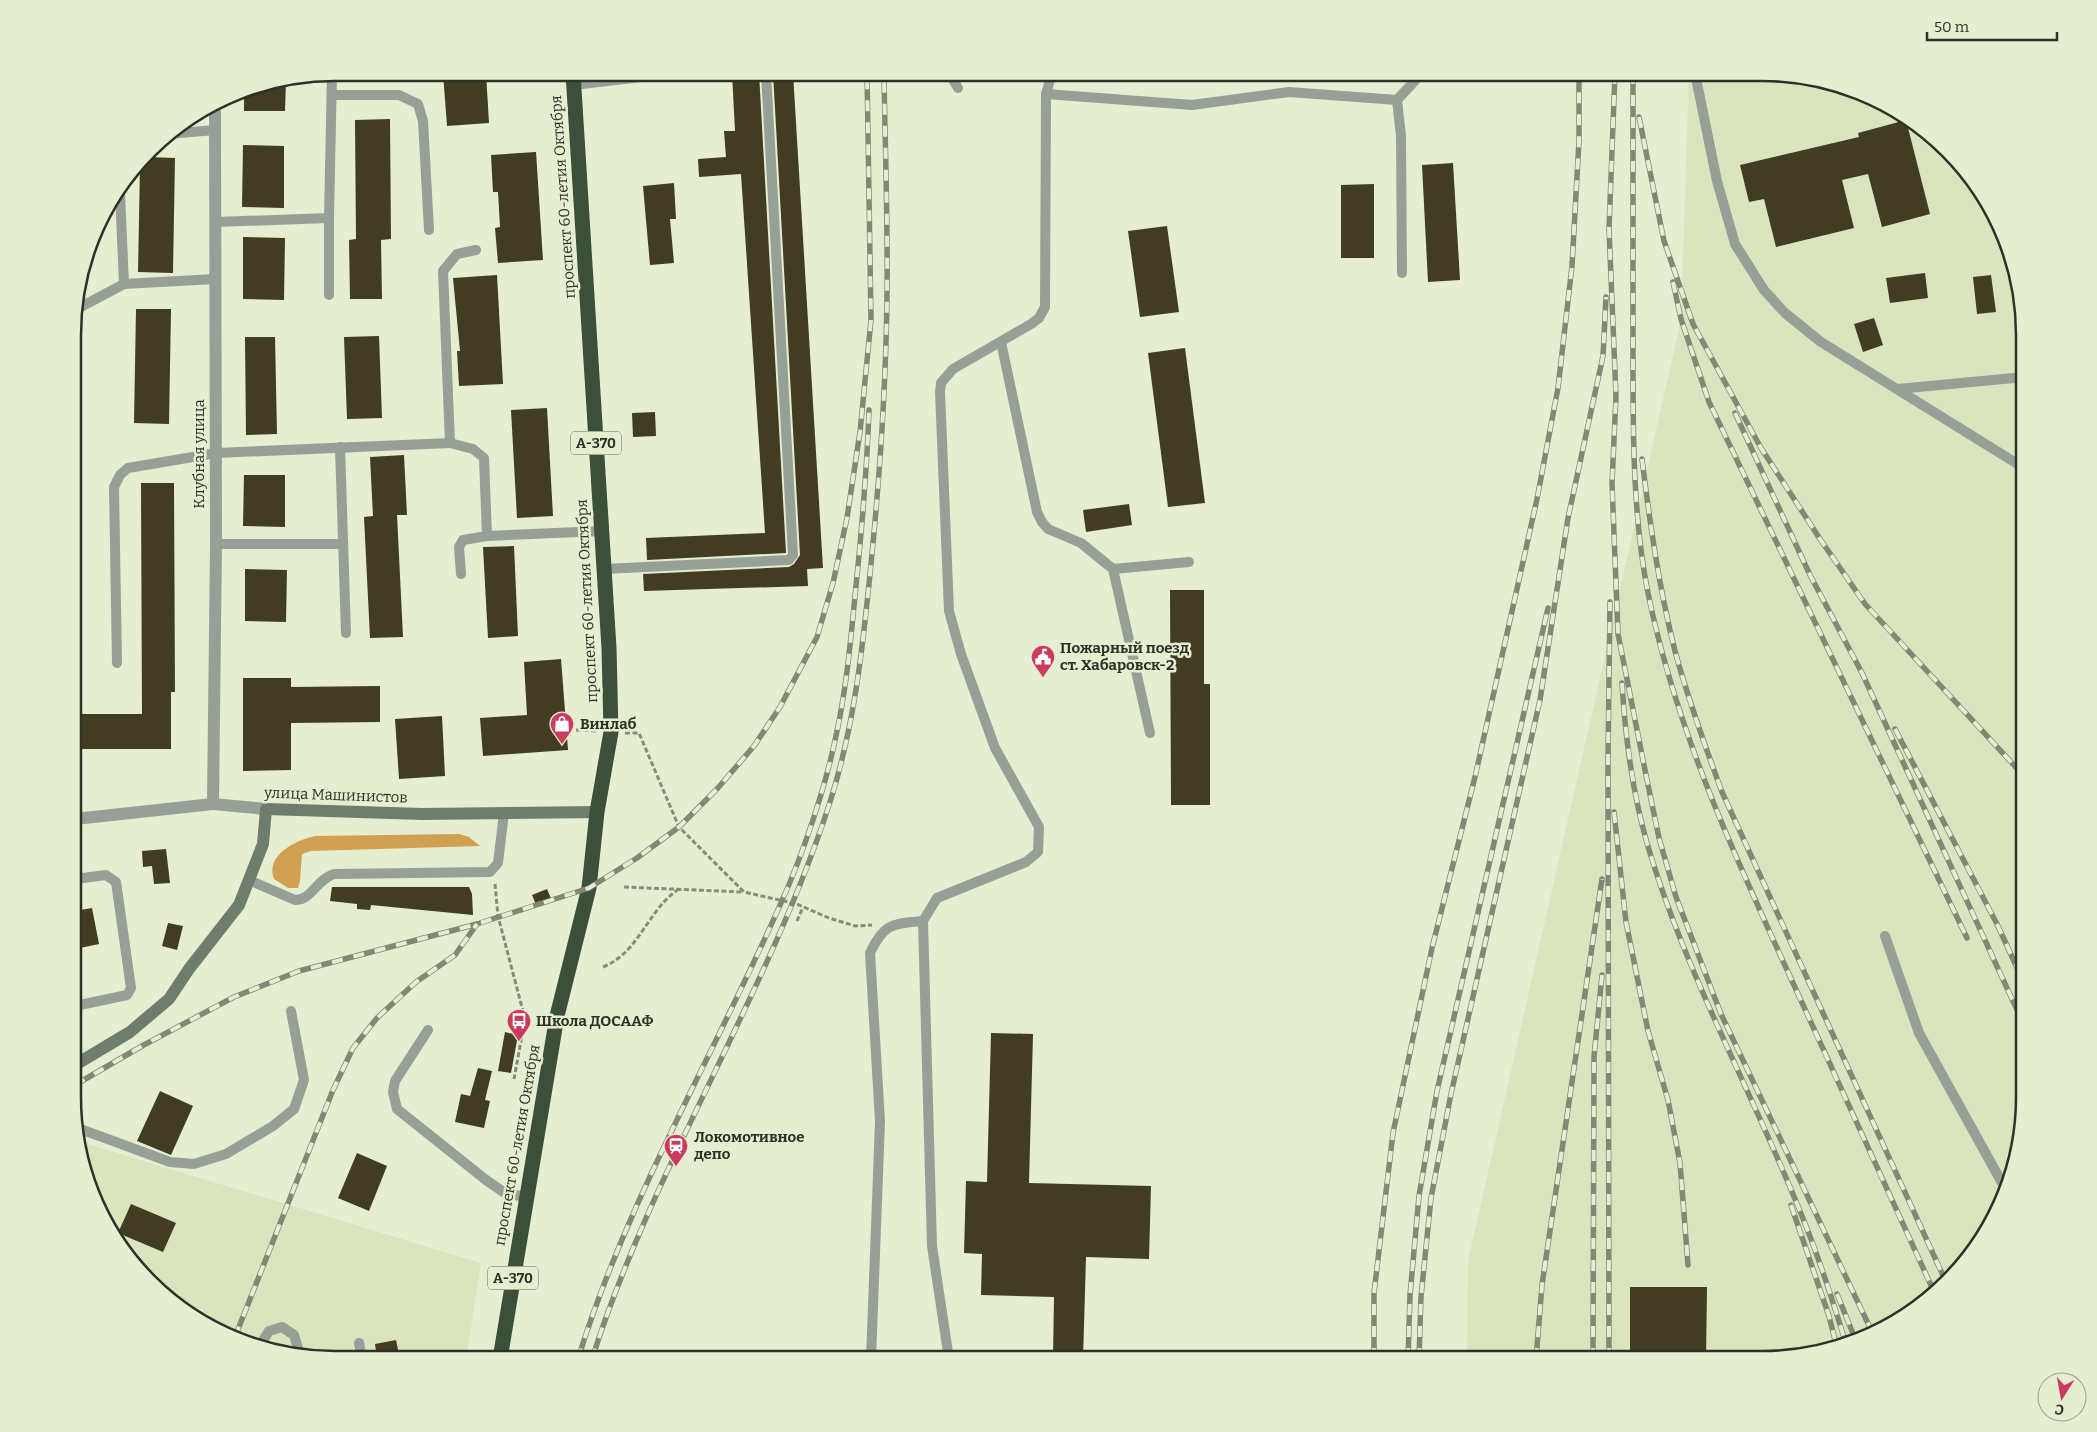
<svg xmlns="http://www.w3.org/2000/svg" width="2097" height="1432" viewBox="0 0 2097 1432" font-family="Bitter,serif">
<rect width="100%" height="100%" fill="#e5eed0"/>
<g fill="#dae4bf">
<polygon points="1689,73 1779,73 1847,87 1922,127 1989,204 2015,267 2024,318 2024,1114 2010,1182 1970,1257 1935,1295 1878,1332 1830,1351 1762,1359 1467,1359 1468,1261 1681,320"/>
<polygon points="78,1141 481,1263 466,1359 318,1359 250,1345 175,1305 108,1228"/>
</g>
<path fill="#d2a053" d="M459,834L469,837L480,846L311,851L302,854L300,881L298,888H288L274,879C265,855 296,840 315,836Z"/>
<g fill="#413c22">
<polygon points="443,73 486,73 489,123 447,126"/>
<polygon points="732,73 759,73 786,553 647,560 646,538 765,533 741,174 699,177 698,159 726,157 724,131 735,131"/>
<polygon points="773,73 793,73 823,568 807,569 808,586 644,591 643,574 789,567 794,564 800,555"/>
<polygon points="286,82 285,111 244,111 244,91"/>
<polygon points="390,119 391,239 381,240 382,299 350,299 349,240 356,239 355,120"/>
<polygon points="1906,120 1930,214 1882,227 1868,174 1842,180 1854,228 1776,247 1764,199 1749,202 1740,165 1859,137 1858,133"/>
<polygon points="243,145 284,146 284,208 242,207"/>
<polygon points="536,152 543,260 498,263 495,228 500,227 498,192 493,192 491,155"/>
<polygon points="147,157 175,158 173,273 138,272 140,166"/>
<polygon points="1453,163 1460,280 1428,282 1422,165"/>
<polygon points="674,183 676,219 670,219 674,263 650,265 643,186"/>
<polygon points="1374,184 1374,258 1341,258 1341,185"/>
<polygon points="1167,226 1179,312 1140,317 1128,231"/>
<polygon points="243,237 285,238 284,300 243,299"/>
<polygon points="1925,273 1928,298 1890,303 1886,278"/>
<polygon points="497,275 503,384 459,386 457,351 460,351 453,278"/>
<polygon points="1991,275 1996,312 1977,314 1973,277"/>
<polygon points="136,309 171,309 169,424 134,423"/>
<polygon points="1874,318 1883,345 1863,352 1854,324"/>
<polygon points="379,336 382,418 347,419 344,337"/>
<polygon points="245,337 275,337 277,434 246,435"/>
<polygon points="1185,348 1205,503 1168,507 1148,353"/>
<polygon points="547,408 553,516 517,518 511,410"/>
<polygon points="655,412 656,436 633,437 632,413"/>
<polygon points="404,455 407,515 397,515 403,637 370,638 364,517 373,516 370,457"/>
<polygon points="244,475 285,475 285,527 243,526"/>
<polygon points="141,483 174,483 175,692 171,692 171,749 75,749 75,714 142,714"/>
<polygon points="1129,504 1132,525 1086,532 1083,510"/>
<polygon points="514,546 518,636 488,638 483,547"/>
<polygon points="245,569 287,570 286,622 245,621"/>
<polygon points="1170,590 1204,590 1204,684 1210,684 1210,805 1171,805"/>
<polygon points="561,659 568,750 483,756 480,718 527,715 524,662"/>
<polygon points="243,678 291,678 291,687 380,686 380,722 291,723 291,770 243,771"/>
<polygon points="442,716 445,776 399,779 395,719"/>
<polygon points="166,849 170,883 154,884 152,866 143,867 142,851"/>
<polygon points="332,887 469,887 472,894 473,915 371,905 370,910 357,909 357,904 330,901"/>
<polygon points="547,889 552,901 537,907 532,895"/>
<polygon points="92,908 99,944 75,949 75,911"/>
<polygon points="168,923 183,926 177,950 162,946"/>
<polygon points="505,1032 518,1035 511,1073 498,1071"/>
<polygon points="991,1033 1033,1034 1029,1183 1151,1186 1149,1259 1086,1257 1083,1359 1053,1359 1054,1297 981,1295 982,1254 964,1253 966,1181 987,1182"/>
<polygon points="478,1068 492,1071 485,1100 490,1101 484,1128 455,1122 461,1094 470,1096"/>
<polygon points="160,1091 193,1106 171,1155 137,1141"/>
<polygon points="357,1153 387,1166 369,1211 338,1198"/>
<polygon points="131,1204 176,1223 163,1252 118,1233"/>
<polygon points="1630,1287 1707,1287 1706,1359 1630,1359"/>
<polygon points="396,1340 400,1359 377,1359 375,1344"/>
</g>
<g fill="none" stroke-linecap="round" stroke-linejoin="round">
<g stroke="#878d78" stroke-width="3" stroke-dasharray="5 2.5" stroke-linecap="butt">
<polyline points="1374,74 1394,73"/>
<polyline points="576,730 596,731"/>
<polyline points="625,733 639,733 679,827 744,892 797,904 829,918 855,926 872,925"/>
<polyline points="495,884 498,916 525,1019 514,1079"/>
<polyline points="624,887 743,892"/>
<polyline points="797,921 803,907"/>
<path d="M603,967C640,952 647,910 679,889"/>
</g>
<g stroke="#97a096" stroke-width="10">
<polyline points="949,73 958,88"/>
<polyline points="1695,73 1717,181 1735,244 1764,290 1785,313 1821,342 2024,468"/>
<polyline points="573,85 659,75 662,73"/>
<polyline points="1046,94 1192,105 1289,92 1397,100"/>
<polyline points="332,95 399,95 418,104 423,121 429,230"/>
<polyline points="168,134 215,130"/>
<polyline points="120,193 124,284 215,279"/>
<polyline points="329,218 332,73"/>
<polyline points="215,222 329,218 329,295"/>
<polyline points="1402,273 1401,136 1397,100 1422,73"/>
<polyline points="75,310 124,284"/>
<polyline points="1001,342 1037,512 1042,522 1048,529 1081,543 1113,569 1150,733"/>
<polyline points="1898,389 2024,377"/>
<polyline points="450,443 473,449 484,458 487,536 602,531"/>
<polyline points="340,447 346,633"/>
<polyline points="216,544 343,544"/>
<polyline points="604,569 789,560 793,555 766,73"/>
<polyline points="1113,569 1189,562"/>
<polyline points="461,574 459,547 463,540 487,536"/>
<polyline points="117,663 114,487 120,475 128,468 216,453 450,443 443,271 457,254 476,250"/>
<polyline points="75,879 106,875 116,882 131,988 127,995 75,1006"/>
<path d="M251,881L295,900C312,900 316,880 334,874L490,872L498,863L504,813"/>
<polyline points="1885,936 1919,1033 2006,1190"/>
<polyline points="428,1030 395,1081 393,1092 397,1109 486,1180 505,1193 526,1197"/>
<polyline points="75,1127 170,1162 194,1164 226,1154 273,1126 294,1109 304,1080 291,1011"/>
<polyline points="359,1343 362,1359"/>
<polyline points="259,1347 269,1331 282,1327 294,1335 300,1355"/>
<path d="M871,1359L880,1121L870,953C884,923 892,924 923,921"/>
<polyline points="949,1359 932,1246 923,921 937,898 1026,862 1038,852 1039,827 995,748 961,654 949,611 940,392 941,383 953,369 1031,324 1039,318 1045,307 1046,94 1052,73"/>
</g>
<g stroke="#97a096" stroke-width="12">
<polyline points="213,804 216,544 215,105"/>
<polyline points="75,819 213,804 266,809"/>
</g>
<polyline stroke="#6f7d6e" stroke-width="12" points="75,1065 130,1032 169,999 189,969 239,905 263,844 266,809 422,814 597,812"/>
<polyline stroke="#3c4f3a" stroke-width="15" points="500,1359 557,1016 589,888 597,812 611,732 609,648 573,73"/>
<defs>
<g id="rail">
<polyline points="1615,73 1609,229 1616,396 1612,483 1618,634 1647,780 1659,838 1676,897 1721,1014 1873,1334"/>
<path d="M1633,73C1633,163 1633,253 1633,343C1633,426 1632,512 1648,593C1675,726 1732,850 1788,972C1837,1080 1886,1187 1935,1294"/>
<polyline points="1639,117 1664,241 1693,324 1761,448 1820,539 1865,604 2024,776"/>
<polyline points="1673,282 1681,319 1709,402 1967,938"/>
<polyline points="1735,413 1810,575 1862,673 2024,1025"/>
<path d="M1642,459C1650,524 1659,588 1675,651C1688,699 1705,746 1722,792L1946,1282"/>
<path d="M1622,683C1625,734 1633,794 1647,843C1685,973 1752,1091 1802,1216C1819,1258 1833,1301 1846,1344"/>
<polyline points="1895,729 1997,924 2024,983"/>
<polyline points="1614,812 1626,922 1648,1031 1668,1100 1680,1163 1688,1265"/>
<polyline points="75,1085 142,1046 234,997 299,971 477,924 589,888 637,858 679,827 717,789 754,746 780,707 817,637 833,583 847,518 860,432 871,320 867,73"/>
<polyline points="1791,1205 1829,1316 1837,1348"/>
<polyline points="1837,1294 1856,1341"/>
<polyline points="235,1337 333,1090 353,1048 377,1018 416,982 455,955 477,924"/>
<path d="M578,1359C627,1200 714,1055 781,903C803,854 825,789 836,736C847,686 851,636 856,586C862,527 867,468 869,410"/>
<path d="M592,1359C653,1166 768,995 830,802C855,724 863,645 871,564C880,474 886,385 887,295C888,221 885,147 884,73"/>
<polyline points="1374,1359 1374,1293 1393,1133 1432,948 1475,777 1537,499 1558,388 1572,266 1579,141 1579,73"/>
<polyline points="1408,1359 1410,1295 1419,1196 1437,1091 1548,608"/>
<polyline points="1419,1359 1421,1297 1431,1198 1451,1094 1540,700 1568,518 1603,356 1606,297"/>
<polyline points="1536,1359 1542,1285 1602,879"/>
<polyline points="1593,1359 1594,1057 1602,975"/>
<polyline points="1609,1359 1608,758 1610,602"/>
</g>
</defs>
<use href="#rail" stroke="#828874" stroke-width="5.5"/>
<use href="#rail" stroke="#e5eed0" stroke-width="4" stroke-dasharray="11" stroke-linecap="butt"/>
</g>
<defs>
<symbol id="civic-pin" viewBox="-11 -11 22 30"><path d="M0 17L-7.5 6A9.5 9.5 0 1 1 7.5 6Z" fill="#ca3b5f" stroke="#e5eed0"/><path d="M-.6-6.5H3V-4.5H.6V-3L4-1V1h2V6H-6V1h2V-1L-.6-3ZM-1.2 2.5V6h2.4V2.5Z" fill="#fff"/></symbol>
<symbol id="shop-pin" viewBox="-11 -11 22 30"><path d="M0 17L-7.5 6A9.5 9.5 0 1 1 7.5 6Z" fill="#ca3b5f" stroke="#e5eed0"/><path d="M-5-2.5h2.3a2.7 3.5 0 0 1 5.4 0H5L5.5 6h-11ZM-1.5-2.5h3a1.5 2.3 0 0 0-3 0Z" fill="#fff"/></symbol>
<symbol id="bus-pin" viewBox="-11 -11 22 30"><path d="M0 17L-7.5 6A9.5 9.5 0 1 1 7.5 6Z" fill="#ca3b5f" stroke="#e5eed0"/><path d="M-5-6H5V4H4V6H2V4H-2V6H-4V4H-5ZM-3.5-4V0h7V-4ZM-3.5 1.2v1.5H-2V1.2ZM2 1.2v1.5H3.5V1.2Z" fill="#fff"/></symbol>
<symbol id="station-pin" viewBox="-11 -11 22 30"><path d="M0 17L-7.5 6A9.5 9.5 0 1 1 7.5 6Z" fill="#ca3b5f" stroke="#e5eed0"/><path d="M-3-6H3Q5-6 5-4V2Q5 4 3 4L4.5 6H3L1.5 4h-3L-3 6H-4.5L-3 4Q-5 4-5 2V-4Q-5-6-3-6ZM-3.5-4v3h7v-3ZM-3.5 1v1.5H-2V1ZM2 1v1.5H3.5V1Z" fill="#fff"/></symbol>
</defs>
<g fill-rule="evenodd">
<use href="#civic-pin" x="1029" y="643" width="28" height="38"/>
<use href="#shop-pin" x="548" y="710" width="28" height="38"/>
<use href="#bus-pin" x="505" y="1007" width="28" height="38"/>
<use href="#station-pin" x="662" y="1132" width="28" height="38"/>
</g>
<g text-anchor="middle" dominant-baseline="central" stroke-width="5" stroke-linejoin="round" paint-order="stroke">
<g fill="#e5eed0" stroke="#656a59" stroke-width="1">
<rect x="571" y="431.5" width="50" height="23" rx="4"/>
<rect x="488" y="1266.5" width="50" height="23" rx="4"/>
</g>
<g font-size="14" font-weight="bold" fill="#2e3226">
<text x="596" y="443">А-370</text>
<text x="513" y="1278">А-370</text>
</g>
<g font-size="15" fill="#2e3226" stroke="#e5eed0">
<text transform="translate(563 197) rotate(-94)">проспект 60-летия Октября</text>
<text transform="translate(199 454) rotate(-90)">Клубная улица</text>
<text transform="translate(587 601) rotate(-93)">проспект 60-летия Октября</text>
<text transform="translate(336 795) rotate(2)">улица Машинистов</text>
<text transform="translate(517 1145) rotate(-80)">проспект 60-летия Октября</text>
</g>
<g font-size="15" font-weight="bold" fill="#2e3226" stroke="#e5eed0" text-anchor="start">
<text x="1060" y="648">Пожарный поезд<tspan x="1060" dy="17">ст. Хабаровск-2</tspan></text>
<text x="580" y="724">Винлаб</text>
<text x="536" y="1021">Школа ДОСААФ</text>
<text x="694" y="1137">Локомотивное<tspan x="694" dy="17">депо</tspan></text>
</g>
</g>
<path d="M0 0H2097V1432H0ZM335 81H1762A254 254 0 0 1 2016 335V1097A254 254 0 0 1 1762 1351H335A254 254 0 0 1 81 1097V335A254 254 0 0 1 335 81Z" fill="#e5eed0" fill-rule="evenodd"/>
<path fill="none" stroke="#2e3226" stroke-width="2.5" d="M335 81H1762A254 254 0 0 1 2016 335V1097A254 254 0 0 1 1762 1351H335A254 254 0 0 1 81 1097V335A254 254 0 0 1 335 81Z"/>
<g transform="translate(2062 1397) rotate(191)"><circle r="24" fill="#e5eed0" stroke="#9ca38c"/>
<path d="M0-4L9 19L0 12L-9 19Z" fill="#ca3b5f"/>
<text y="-8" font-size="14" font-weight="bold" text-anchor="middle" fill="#2e3226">С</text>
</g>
<path d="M1927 32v8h130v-8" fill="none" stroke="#2e3226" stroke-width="2.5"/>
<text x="1934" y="32" font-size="15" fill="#2e3226" stroke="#e5eed0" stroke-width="4" paint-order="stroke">50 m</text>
</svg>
